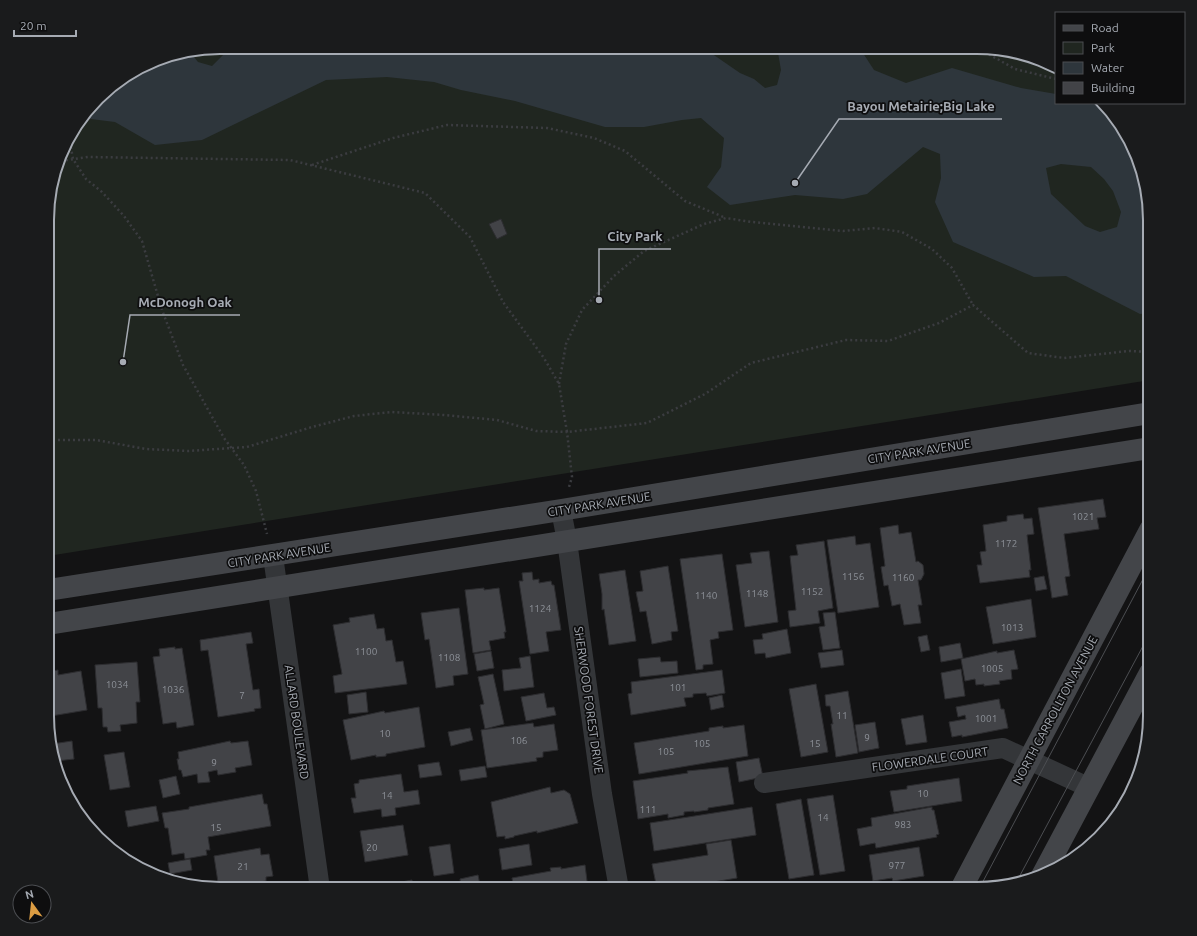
<svg xmlns="http://www.w3.org/2000/svg" width="1197" height="936" viewBox="0 0 1197 936" font-family="Ubuntu,sans-serif">
<rect width="100%" height="100%" fill="#131314"/>
<polygon fill="#202620" points="220,47 988,47 1044,60 1056,68 1056,103 1101,103 1132,143 1150,219 1150,380 48,556 49,197 70,133 106,90 164,56"/>
<path fill="#2e363c" fill-rule="evenodd" d="M228,47H709L708,51L740,73L754,79L765,88L777,85L781,70L777,47H859L874,70L906,83L952,68L1021,88L1056,94V103H1101L1132,143L1150,219V313L1140,314L1066,276L1034,277L953,242L935,202L941,178L940,154L923,147L867,194L843,199L795,195L730,205L707,187L721,167L724,138L701,118L682,120L644,127H605L515,101L461,90L434,82L387,77L326,80L202,140L155,145L115,122L83,118L106,90L164,56L190,52L198,62L212,66L226,52ZM1061,164L1091,167L1104,179L1113,191L1121,212L1117,227L1100,232L1085,226L1051,194L1046,168Z"/>
<g fill="#424347" stroke="#2d2d30">
<polygon points="501,219 507,234 497,239 489,224"/>
<polygon points="1103,499 1106,517 1097,518 1099,529 1064,534 1070,576 1065,577 1068,595 1052,598 1038,508"/>
<polygon points="1023,514 1024,519 1032,518 1034,534 1027,535 1031,570 1029,570 1030,577 980,583 977,565 982,565 980,552 986,551 983,525 1007,521 1007,516"/>
<polygon points="898,525 899,534 911,532 916,562 918,561 923,565 924,574 921,580 918,580 922,605 918,605 921,623 904,625 900,604 892,606 888,585 884,586 881,567 885,566 880,528"/>
<polygon points="855,536 856,545 870,543 879,607 838,613 827,540"/>
<polygon points="824,541 833,608 818,611 820,623 790,627 788,611 796,610 790,556 798,555 796,545"/>
<polygon points="769,551 778,622 745,627 736,565 752,563 750,553"/>
<polygon points="722,554 733,630 718,632 719,638 710,640 713,664 703,665 703,669 696,670 680,559"/>
<polygon points="668,566 678,631 671,632 672,640 652,644 646,611 640,612 636,592 643,591 640,571"/>
<polygon points="625,570 636,641 609,645 604,609 602,610 602,594 599,574"/>
<polygon points="532,572 533,580 539,579 539,583 551,581 552,585 554,585 561,630 546,632 549,651 530,654 519,581 523,581 522,573"/>
<polygon points="1044,576 1047,589 1036,591 1034,578"/>
<polygon points="484,588 484,590 499,588 506,632 504,632 505,638 489,641 491,650 473,653 465,590"/>
<polygon points="1031,599 1036,637 993,644 986,607"/>
<polygon points="459,608 468,674 453,676 454,685 436,688 429,639 425,640 421,613"/>
<polygon points="835,612 840,648 823,650 819,627 825,626 823,613"/>
<polygon points="374,614 377,629 384,628 386,641 392,640 396,662 403,661 407,684 335,693 333,676 342,674 333,625 350,622 349,618"/>
<polygon points="787,629 791,653 766,658 765,653 755,654 753,640 763,639 762,634"/>
<polygon points="251,632 253,643 246,644 253,690 259,689 261,708 254,709 255,711 218,717 208,650 201,651 200,640"/>
<polygon points="927,635 930,650 921,652 918,637"/>
<polygon points="960,643 963,658 941,662 939,647"/>
<polygon points="175,647 175,649 182,648 194,725 177,728 176,722 163,724 153,657 160,656 159,649"/>
<polygon points="842,650 844,665 821,668 818,653"/>
<polygon points="1014,650 1018,669 1011,670 1012,679 999,681 1000,684 984,686 984,684 976,685 975,679 965,681 961,659 997,651 997,653"/>
<polygon points="491,651 494,668 477,671 474,654"/>
<polygon points="530,656 534,687 504,691 502,670 521,668 519,658"/>
<polygon points="660,657 661,662 677,661 678,673 640,677 638,659"/>
<polygon points="137,662 140,702 136,702 137,723 120,725 121,731 108,732 107,727 103,727 102,708 98,708 95,665"/>
<polygon points="961,669 965,696 945,699 941,673"/>
<polygon points="58,670 58,675 81,671 87,710 51,716 47,693 48,672"/>
<polygon points="722,670 725,693 707,696 706,693 693,694 693,697 684,698 686,706 631,715 628,694 632,693 631,682"/>
<polygon points="493,674 504,724 485,729 480,705 484,704 478,677"/>
<polygon points="816,684 828,752 801,757 789,689"/>
<polygon points="848,691 858,753 836,757 831,724 833,724 830,706 826,706 825,695"/>
<polygon points="366,692 368,712 349,714 347,695"/>
<polygon points="544,693 547,708 554,707 556,715 526,721 521,697"/>
<polygon points="722,695 724,707 711,710 709,698"/>
<polygon points="999,699 1001,709 1004,709 1008,728 962,737 962,735 952,737 949,722 966,719 965,715 958,717 956,707"/>
<polygon points="419,707 425,747 386,754 386,756 376,757 376,755 351,760 343,720 384,711 385,713"/>
<polygon points="923,715 927,742 906,745 901,719"/>
<polygon points="875,722 879,748 859,752 855,725"/>
<polygon points="533,723 534,727 554,724 558,750 543,752 543,757 536,758 537,761 487,768 481,730"/>
<polygon points="744,725 748,756 639,774 634,743 709,731 709,728 723,726 723,728"/>
<polygon points="470,728 473,740 451,746 448,732"/>
<polygon points="72,741 74,759 56,761 52,744"/>
<polygon points="230,741 231,743 248,741 252,765 235,768 236,772 218,775 217,770 208,772 210,782 198,783 197,774 183,777 181,770 179,770 177,759 179,759 178,752"/>
<polygon points="124,752 130,787 110,790 104,755"/>
<polygon points="759,758 763,777 739,782 736,762"/>
<polygon points="439,762 442,775 420,778 418,765"/>
<polygon points="485,766 487,777 461,781 459,770"/>
<polygon points="728,767 734,804 708,808 708,810 694,812 694,811 684,812 684,815 668,818 668,814 638,819 633,781 688,773 687,771"/>
<polygon points="401,774 404,792 418,790 420,804 395,808 396,815 382,817 381,809 354,813 351,798 356,798 354,784 359,783 359,780"/>
<polygon points="176,776 180,794 163,798 159,780"/>
<polygon points="959,778 962,801 894,812 890,791 907,789 907,786"/>
<polygon points="550,787 551,793 564,790 570,794 578,823 537,833 537,831 514,836 514,837 505,839 505,836 497,837 491,802"/>
<polygon points="262,794 264,804 267,804 271,826 208,837 210,850 206,850 207,855 185,859 184,853 172,855 168,828 165,828 162,813 189,809 189,807"/>
<polygon points="833,795 845,871 820,875 807,799"/>
<polygon points="801,799 814,875 789,879 776,804"/>
<polygon points="156,806 159,821 128,827 125,811"/>
<polygon points="752,807 756,835 654,851 650,823"/>
<polygon points="932,807 932,810 934,810 939,834 936,835 937,837 876,848 875,843 860,846 857,829 872,826 871,818"/>
<polygon points="403,825 408,855 365,862 360,831"/>
<polygon points="731,840 737,878 672,889 657,889 652,864 708,855 706,844"/>
<polygon points="450,844 454,873 434,876 429,847"/>
<polygon points="529,844 532,865 502,870 499,849"/>
<polygon points="919,847 924,876 893,881 892,878 873,881 869,855"/>
<polygon points="260,848 261,855 269,854 273,876 266,877 266,881 219,889 214,856"/>
<polygon points="190,859 192,870 170,874 168,863"/>
<polygon points="585,865 588,889 514,889 512,878 551,871 550,868 561,867 561,869"/>
<polygon points="478,875 480,885 461,888 460,879"/>
<polygon points="412,880 412,883 431,882 432,889 365,889"/>
<polygon points="878,884 879,889 854,889"/>
<polygon points="504,885 504,889 485,889 485,888"/>
</g>
<g fill="none" stroke-linecap="round" stroke-linejoin="round">
<g stroke="#3b3c40" stroke-width="2.5" stroke-dasharray="2 3" stroke-linecap="butt">
<polyline points="976,47 1015,69 1056,79"/>
<polyline points="69,137 73,159 86,179 102,192 124,216 142,241 162,310 183,365 224,438 244,465 256,491 267,534"/>
<polyline points="61,161 88,157 290,160 425,193 470,237 503,302 544,358 559,384 567,432 647,423 705,394 751,363 846,340 888,341 939,323 973,305 1028,353 1064,358 1129,351 1150,352"/>
<polyline points="312,165 393,138 447,125 547,128 594,138 625,151 685,201 726,218"/>
<polyline points="559,384 566,344 582,310 614,276 644,251 704,224 726,218 752,222 843,231 875,228 902,232 932,249 952,268 973,305"/>
<polyline points="48,440 96,440 146,449 188,451 247,447 312,427 354,416 392,412 444,415 497,420 536,431 567,432 572,477 569,487"/>
</g>
<g stroke="#343639" stroke-width="20">
<polyline points="561,510 567,541 602,794 619,889"/>
<polyline points="273,556 320,889"/>
<polyline points="764,783 1003,748 1088,787"/>
</g>
<g stroke="#434549" stroke-width="22">
<polyline points="48,590 561,510 1150,413"/>
<polyline points="48,624 1150,448"/>
<polyline points="1042,876 1150,673"/>
<polyline points="961,889 1150,530"/>
</g>
<g stroke="#4c4e52" stroke-width="1">
<polyline points="1017,881 1150,633"/>
<polyline points="979,889 1150,566"/>
</g>
</g>
<g text-anchor="middle" dominant-baseline="central" stroke-width="3.5" stroke-linejoin="round" paint-order="stroke">
<g font-size="10" fill="#8d9198">
<text x="1083" y="516">1021</text>
<text x="1006" y="543">1172</text>
<text x="853" y="576">1156</text>
<text x="903" y="577">1160</text>
<text x="812" y="591">1152</text>
<text x="757" y="593">1148</text>
<text x="706" y="595">1140</text>
<text x="540" y="608">1124</text>
<text x="1012" y="627">1013</text>
<text x="366" y="651">1100</text>
<text x="449" y="657">1108</text>
<text x="992" y="668">1005</text>
<text x="117" y="684">1034</text>
<text x="678" y="687">101</text>
<text x="173" y="689">1036</text>
<text x="242" y="695">7</text>
<text x="842" y="715">11</text>
<text x="986" y="718">1001</text>
<text x="385" y="733">10</text>
<text x="867" y="737">9</text>
<text x="519" y="740">106</text>
<text x="702" y="743">105</text>
<text x="815" y="743">15</text>
<text x="666" y="751">105</text>
<text x="214" y="762">9</text>
<text x="923" y="793">10</text>
<text x="387" y="795">14</text>
<text x="648" y="809">111</text>
<text x="823" y="817">14</text>
<text x="903" y="824">983</text>
<text x="216" y="827">15</text>
<text x="372" y="847">20</text>
<text x="897" y="865">977</text>
<text x="243" y="866">21</text>
</g>
<g font-size="12" fill="#a6abb3" stroke="#0e0e0f">
<text transform="translate(919 451) rotate(-9)">CITY PARK AVENUE</text>
<text transform="translate(599 504) rotate(-9)">CITY PARK AVENUE</text>
<text transform="translate(279 555) rotate(-9)">CITY PARK AVENUE</text>
<text transform="translate(589 700) rotate(82)">SHERWOOD FOREST DRIVE</text>
<text transform="translate(1055 710) rotate(-62)">NORTH CARROLLTON AVENUE</text>
<text transform="translate(297 722) rotate(82)">ALLARD BOULEVARD</text>
<text transform="translate(930 759) rotate(-8)">FLOWERDALE COURT</text>
</g>
</g>
<path d="M0 0H1197V936H0ZM220 54H977A166 166 0 0 1 1143 220V716A166 166 0 0 1 977 882H220A166 166 0 0 1 54 716V220A166 166 0 0 1 220 54Z" fill="#1a1b1c" fill-rule="evenodd"/>
<path fill="none" stroke="#a6abb3" stroke-width="2" d="M220 54H977A166 166 0 0 1 1143 220V716A166 166 0 0 1 977 882H220A166 166 0 0 1 54 716V220A166 166 0 0 1 220 54Z"/>
<path fill="none" stroke="#a6abb3" stroke-width="1.5" d="M795 183L839 119H1002M599 300L599 249H671M123 362L130 315H240"/>
<g fill="#a6abb3" stroke="#0e0e0f" stroke-width="1.5">
<circle cx="795" cy="183" r="4"/>
<circle cx="599" cy="300" r="4"/>
<circle cx="123" cy="362" r="4"/>
</g>
<g font-size="13" text-anchor="middle" font-weight="bold" fill="#a6abb3" stroke="#0e0e0f" stroke-width="3.5" stroke-linejoin="round" paint-order="stroke">
<text x="921" y="111">Bayou Metairie;Big Lake</text>
<text x="635" y="241">City Park</text>
<text x="185" y="307">McDonogh Oak</text>
</g>
<rect x="1055" y="12" width="130" height="92" fill="#0e0e0f" stroke="#4b4d51"/>
<rect x="1063" y="25" width="20" height="6" fill="#434549" stroke="#4b4d51"/>
<text x="1091" y="32" font-size="12" fill="#a6abb3">Road</text>
<rect x="1063" y="42" width="20" height="12" fill="#202620" stroke="#4b4d51"/>
<text x="1091" y="52" font-size="12" fill="#a6abb3">Park</text>
<rect x="1063" y="62" width="20" height="12" fill="#2e363c" stroke="#4b4d51"/>
<text x="1091" y="72" font-size="12" fill="#a6abb3">Water</text>
<rect x="1063" y="82" width="20" height="12" fill="#424347" stroke="#4b4d51"/>
<text x="1091" y="92" font-size="12" fill="#a6abb3">Building</text>
<g transform="translate(32 904) rotate(345)"><circle r="19" fill="#0e0e0f" stroke="#4b4d51"/>
<path d="M0-3L7 15L0 10L-7 15Z" fill="#dc9d43"/>
<text y="-6" font-size="11" font-weight="bold" text-anchor="middle" fill="#a6abb3">N</text>
</g>
<path d="M14 30v6h62v-6" fill="none" stroke="#a6abb3" stroke-width="2"/>
<text x="20" y="30" font-size="12" fill="#a6abb3" stroke="#0e0e0f" stroke-width="3" paint-order="stroke">20 m</text>
</svg>
